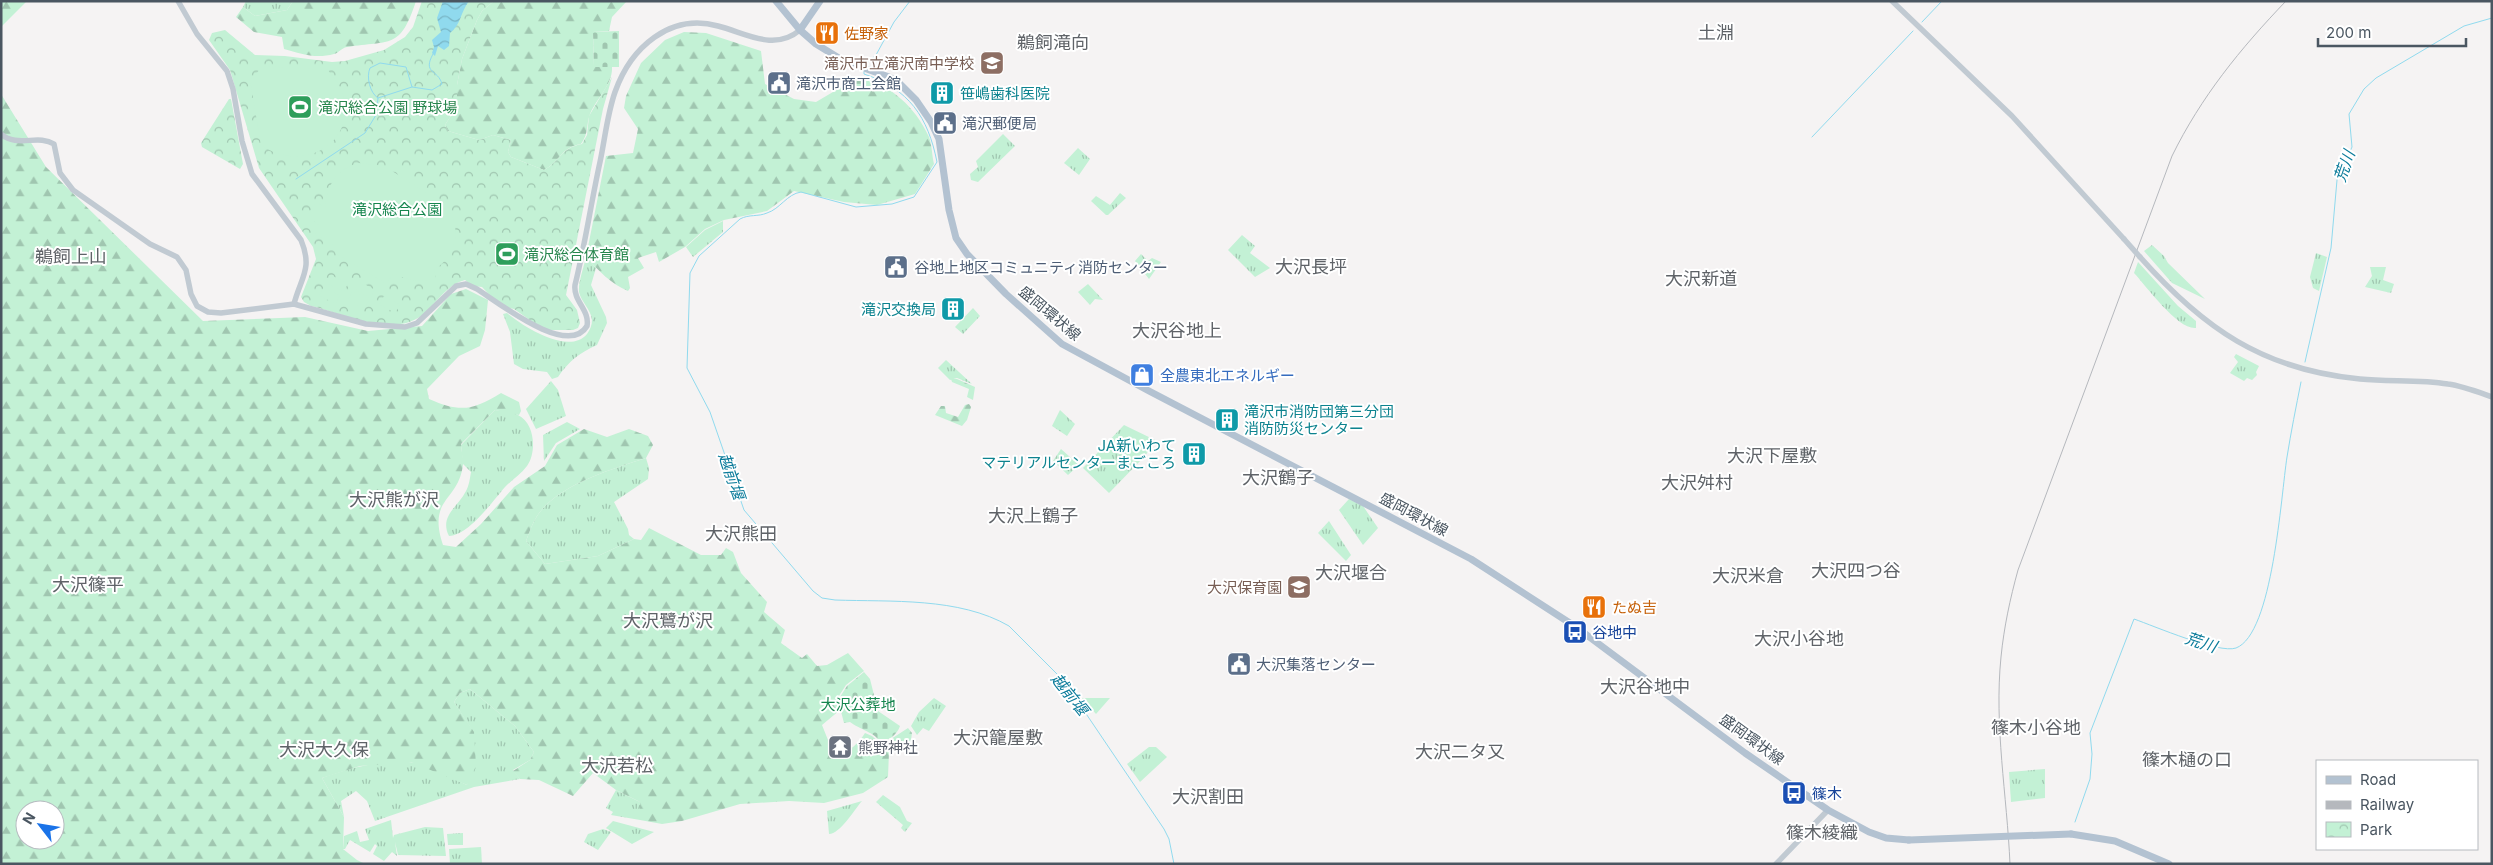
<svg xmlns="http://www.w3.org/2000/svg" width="2493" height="865" viewBox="0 0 2493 865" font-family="Inter,'Noto Sans JP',sans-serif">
<defs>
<pattern id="grass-tufts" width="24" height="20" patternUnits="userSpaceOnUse" patternTransform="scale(1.25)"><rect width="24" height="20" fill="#c3f1d5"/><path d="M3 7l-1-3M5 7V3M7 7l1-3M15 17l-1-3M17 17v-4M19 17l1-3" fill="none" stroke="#a0c6b0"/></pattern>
<pattern id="forest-firs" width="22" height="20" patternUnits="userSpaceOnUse" patternTransform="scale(1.25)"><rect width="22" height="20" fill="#c3f1d5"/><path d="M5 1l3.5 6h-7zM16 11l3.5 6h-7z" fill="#a0c6b0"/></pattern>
<pattern id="cemetery-stones" width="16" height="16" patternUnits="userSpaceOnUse" patternTransform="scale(1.25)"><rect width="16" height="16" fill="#c3f1d5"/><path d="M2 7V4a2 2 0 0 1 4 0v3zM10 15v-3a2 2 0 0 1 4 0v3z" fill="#a0c6b0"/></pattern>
<pattern id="park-crowns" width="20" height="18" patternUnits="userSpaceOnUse" patternTransform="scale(1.25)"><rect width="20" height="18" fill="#c3f1d5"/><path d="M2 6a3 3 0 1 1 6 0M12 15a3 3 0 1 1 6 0" fill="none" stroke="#a0c6b0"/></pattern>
<pattern id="water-waves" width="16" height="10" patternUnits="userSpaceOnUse" patternTransform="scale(1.25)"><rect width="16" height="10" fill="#90daee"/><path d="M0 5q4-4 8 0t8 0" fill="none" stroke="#78b4c4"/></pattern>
</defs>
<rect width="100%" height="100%" fill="#f5f3f3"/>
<g fill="url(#grass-tufts)">
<polygon points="246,1 293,1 287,10 255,16 243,7"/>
<polygon points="1003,134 1015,146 978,182 971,180 970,174 978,167 976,161"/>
<polygon points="1078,148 1090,159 1079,175 1064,163"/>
<polygon points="1120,193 1126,198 1108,215 1106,215 1091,201 1096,196 1110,205"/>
<polygon points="723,221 723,232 693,257 686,247 705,230"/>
<polygon points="1242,235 1255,246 1250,253 1270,268 1255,277 1228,250"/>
<polygon points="2152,245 2164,256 2168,263 2205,299 2172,283 2144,251"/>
<polygon points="2316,253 2327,257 2319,291 2313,288 2310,277"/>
<polygon points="1141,254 1148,261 1152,258 1161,262 1149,279 1135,261"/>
<path d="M586,257L596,268L591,285L606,317L607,323L597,345C579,353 569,361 558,377L552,379L547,372L523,369L514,364L510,332L503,314L507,313C522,326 569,356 587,334C590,330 592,325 592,320C591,309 581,302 579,292C578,282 584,267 586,257Z"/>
<path d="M2138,262L2178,306L2196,321V328C2178,330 2147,287 2134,273Z"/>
<polygon points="2370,267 2386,267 2383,280 2394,284 2391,293 2365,287 2372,276"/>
<polygon points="1088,284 1103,300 1095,299 1090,305 1078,292"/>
<polygon points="973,308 980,316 963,334 955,327"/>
<polygon points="2236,354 2259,366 2256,372 2257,375 2252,380 2247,378 2244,381 2230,373 2238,362 2234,357"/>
<polygon points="946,360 972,384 957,378 950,380 938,368"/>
<polygon points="551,381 558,390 566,416 536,429 526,409"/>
<path d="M495,410C502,411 512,411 518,415C535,423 537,452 527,466C521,474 512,480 505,487C492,502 469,535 449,536C439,516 458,507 466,491C469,486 470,478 471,472L463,464L461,445Z"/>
<polygon points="1060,410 1075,424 1067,436 1052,426"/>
<polygon points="567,422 580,429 556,443 544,461 543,435"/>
<polygon points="1124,425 1155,440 1145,456 1109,493 1083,468"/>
<polygon points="1061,449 1079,465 1068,475 1053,461"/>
<path d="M646,458L649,468L648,479L614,502L628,529L629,535L634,539L598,556L545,564L526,541C529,533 532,524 537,516C557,485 612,469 646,458Z"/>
<polygon points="1349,499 1363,506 1378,528 1363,545 1339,510"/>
<polygon points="1329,521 1351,555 1346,561 1318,533"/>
<path d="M470,689L515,726L534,752L530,760L513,770L520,779L474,787L375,821L367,801L356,791L341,801L344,817L322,778C349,768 380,760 409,762C422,762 454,779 467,785L474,733L454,702L460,693Z"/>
<polygon points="934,698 946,706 929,731 923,728 917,735 911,726 919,712"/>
<polygon points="1082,698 1110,698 1096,714"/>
<polygon points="1149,747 1156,747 1167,757 1140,782 1127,764"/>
<polygon points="2045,769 2045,798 2011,802 2009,772"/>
<polygon points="616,790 640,802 640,820 611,815 613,812 606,808"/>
<polygon points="883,795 900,807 907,821 912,823 905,832 901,828 903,825 876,802"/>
<path d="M862,801C854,810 840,834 829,834L827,811Z"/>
<polygon points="391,820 393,838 394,835 425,827 443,828 446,856 398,855 395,842 397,856 392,852 384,861 373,854 377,846 375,844 370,852 350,840 345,849 343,849 344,836 357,831 360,842 369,840 365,829"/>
<polygon points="613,821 654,832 632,844 606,828"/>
<polygon points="603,829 611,832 598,850 584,842 588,834"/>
<polygon points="463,833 463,845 448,845 447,834"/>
<polygon points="481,847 482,864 450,864 449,849"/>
</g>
<g fill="url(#forest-firs)" fill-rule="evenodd">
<polygon points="1,1 27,1 1,27"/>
<path d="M293,1H416C400,50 391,40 347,47C341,48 339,53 334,54C316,59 301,54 284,49L282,37L254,32L236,17L243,7L255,16L287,10Z"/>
<path d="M494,1H627L612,17L609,31L593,32L594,66L612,67C613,84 597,98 590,114C586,125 589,133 581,144C560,148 561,161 544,170L511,157L508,152L511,140L493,135L479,140L448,131L445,125L457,106V85L462,59L477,20L482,11Z"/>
<path d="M684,32L706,33L761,51L765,84L794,99L816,102L860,76C891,86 915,106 929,137C932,145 932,156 934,164L915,194L877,205L844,202L794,191L767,211L724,220L705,229L685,247L659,262L656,252L638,258L644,268L628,277L630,288L628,291C611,284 599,271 586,257L606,156L633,153L638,129L624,108L626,96L641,63L665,40Z"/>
<path d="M1,94L46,167L203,321L305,317L368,331L422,326L451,294L466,289L488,300L485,330L480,346L459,356L427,389L429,399C461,413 473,410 501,393L519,402L521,411L519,415L495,410L461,444C461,451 464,458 463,464C459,502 427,497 443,545L456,547L481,524L514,487L545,466L557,445L584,429L607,437L629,429L648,436L653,445L646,458C612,469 557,485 537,516C532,524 529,533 526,541L545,564L598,556L634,539L641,540L649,528L701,555H721L726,548L733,552L741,573L767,602L764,612L785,630L781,643L802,658L807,654L817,666L827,665L848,653L864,671L846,685L837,699L840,710L822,725L834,755L840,756C850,750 858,744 865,733L872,736L880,743L888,741L908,728L912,733L911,740L903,747L896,745L889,752L888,777L863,793L824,803L789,801L740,804L682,821L662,824L640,820V802L616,790L593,773L573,796L539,780L520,779L513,771L530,760L534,752L515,726L470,689L460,693L454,702L474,732L476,766L467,785L411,762L360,766L322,778L344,817L343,849L357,860L365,864H1ZM25,810H55V840H25Z"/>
<polygon points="951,379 957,379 975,387 973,400 967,397 969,389 952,382"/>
<polygon points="969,404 971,407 967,420 962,426 935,415 941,406 945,406 946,413 958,417 965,405"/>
</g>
<g fill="url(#cemetery-stones)">
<polygon points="619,31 619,67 594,67 593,32"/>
<path d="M864,672L870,679L878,711L900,726C897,735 889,740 880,742C876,733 859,729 850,722L844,723L838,700L847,686Z"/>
</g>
<g fill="url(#park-crowns)">
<path d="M422,1H494L482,11L477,20L462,59L457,85V106L445,125L448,131L479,140L493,135L511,140L508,152L511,157L544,170C561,161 560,148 582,144L587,135L589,116L612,77L603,109L566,295L577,310L580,323L578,328L573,330H544L514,309L500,306L482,287L473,286L465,280C449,284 439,299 427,311C397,341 347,314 311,306L304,302L301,297L316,259L313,247L259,168L230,70L209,40L212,33L225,30L255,55L285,56L332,62L345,61L384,50L405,37L413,27Z"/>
<polygon points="229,99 231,99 243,164 240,169 202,147 201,143"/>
</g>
<g fill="#c3f1d5">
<path d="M263,66L328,70C333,77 339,84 342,92C359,144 302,174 261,145L250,80Z"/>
<path d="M359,163L384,166L440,201C464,221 459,254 434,270L436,278C420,283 408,281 393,273L387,284L335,253L338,248L315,234L320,226L307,216L316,202L325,207C328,185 335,169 359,163Z"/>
<polygon points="331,275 348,284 343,292 327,283"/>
<polygon points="359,281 375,290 370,298 355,289"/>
<polygon points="324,287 340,296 335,304 319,295"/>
<polygon points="353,291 369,301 364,309 348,299"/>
<polygon points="384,296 400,305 395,313 379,304"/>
</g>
<path fill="url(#water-waves)" d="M443,1H469C460,13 461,25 450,33L449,46L444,50L438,46L435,56L432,53L434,47L432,40L441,32L437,18Z"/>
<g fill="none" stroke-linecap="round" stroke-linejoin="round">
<g stroke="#90daee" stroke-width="1">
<polyline points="1922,22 1942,1"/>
<polyline points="866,64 876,55 894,22 910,1"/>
<path d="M864,71V74C909,89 928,117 937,162L914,197L892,204L856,207L801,192C787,194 780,209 767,213C758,217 749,214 740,219L699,256L690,273L687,368L710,412L744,510L813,591L822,598L835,600C891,602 959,597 1009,626L1061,678L1070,690L1164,829L1169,839L1174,864"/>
<polyline points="378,98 412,87"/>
<polyline points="1812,137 1913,31"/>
<path d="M296,179L365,133L376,115L378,98C370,93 366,77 370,68L380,63L406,67L412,87L432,90L442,84C438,69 422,74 433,54"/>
<polyline points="2305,362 2331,248 2337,180 2352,147 2349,114 2364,89 2376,78 2464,26 2492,18"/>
<path d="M2075,822L2090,779L2092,754L2090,733L2134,619C2154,626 2219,654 2236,648C2273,634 2281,495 2287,457C2291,432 2296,407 2301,382"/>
</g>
<g stroke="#c1cad2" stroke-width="5.5">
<path d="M178,1L197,34L227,71L233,89L242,141L252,174L301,240C313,269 301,277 294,304"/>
<polyline points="1892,1 2012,116 2124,239"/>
<path d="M1,134C17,148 38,134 54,144L60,173L73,190L150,244L177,257L186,270L191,294L197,306L208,312L221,313L294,304L366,324L405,327L417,323L456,286L466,284L477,289C499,303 568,358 587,326C590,310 573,301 575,285C585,245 591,203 600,162C605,139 607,115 615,92C631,47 670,13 718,26C746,33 774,52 800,30"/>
<path d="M2140,257C2203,328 2263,370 2360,379C2389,382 2419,379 2448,384C2463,386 2478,392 2492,397"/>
<polyline points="1776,864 1828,810"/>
</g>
<g stroke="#b3c2d1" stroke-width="7">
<polyline points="776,1 800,30 816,44 842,60 889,77 899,83 916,100 931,122 939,139 949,210 956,238 967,254 1006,294 1062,344 1149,391 1471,559 1576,627 1745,753 1828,810 1869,832 1886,838 1909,840"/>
<polyline points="800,30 820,1"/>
<polyline points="2071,834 2115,841 2169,864"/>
</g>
<path stroke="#b5b8bd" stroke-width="1" d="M2010,864C2007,795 1994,726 2001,657C2004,627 2010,599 2018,570L2172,156C2201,97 2240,49 2286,1"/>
<polyline stroke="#c1cad2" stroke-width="5.5" points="2124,239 2140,257"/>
<polyline stroke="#b3c2d1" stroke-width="7" points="1909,840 2071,834"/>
</g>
<defs>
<symbol id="restaurant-square" viewBox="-11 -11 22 22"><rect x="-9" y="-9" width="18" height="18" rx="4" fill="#e8710a" stroke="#fff"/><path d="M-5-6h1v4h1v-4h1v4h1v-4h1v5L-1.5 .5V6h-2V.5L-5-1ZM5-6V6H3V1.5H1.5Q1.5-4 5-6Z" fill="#fff"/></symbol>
<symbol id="school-square" viewBox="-11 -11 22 22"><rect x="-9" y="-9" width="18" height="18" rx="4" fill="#8d6e63" stroke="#fff"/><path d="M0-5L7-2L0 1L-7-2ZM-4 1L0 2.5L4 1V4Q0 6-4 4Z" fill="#fff"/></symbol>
<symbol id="civic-square" viewBox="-11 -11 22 22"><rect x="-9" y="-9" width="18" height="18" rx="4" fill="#5c6f8a" stroke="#fff"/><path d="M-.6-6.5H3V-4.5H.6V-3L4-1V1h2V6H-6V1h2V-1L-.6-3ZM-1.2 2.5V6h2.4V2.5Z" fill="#fff"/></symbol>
<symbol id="building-square" viewBox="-11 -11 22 22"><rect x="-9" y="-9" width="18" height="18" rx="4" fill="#0f9aa8" stroke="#fff"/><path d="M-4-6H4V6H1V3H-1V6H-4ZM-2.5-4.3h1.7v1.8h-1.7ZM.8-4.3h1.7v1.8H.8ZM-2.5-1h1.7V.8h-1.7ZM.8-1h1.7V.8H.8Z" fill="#fff"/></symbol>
<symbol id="stadium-square" viewBox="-11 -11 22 22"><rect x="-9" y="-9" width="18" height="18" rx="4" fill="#2e9e5b" stroke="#fff"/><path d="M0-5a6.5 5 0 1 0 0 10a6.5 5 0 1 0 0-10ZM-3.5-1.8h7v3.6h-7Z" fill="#fff"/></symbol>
<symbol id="shop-square" viewBox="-11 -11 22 22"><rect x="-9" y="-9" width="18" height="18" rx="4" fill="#3f7fe0" stroke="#fff"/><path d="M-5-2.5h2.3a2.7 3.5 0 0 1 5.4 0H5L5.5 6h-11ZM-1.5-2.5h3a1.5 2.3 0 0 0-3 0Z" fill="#fff"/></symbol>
<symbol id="bus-square" viewBox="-11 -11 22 22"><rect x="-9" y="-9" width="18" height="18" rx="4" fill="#1a4fb4" stroke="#fff"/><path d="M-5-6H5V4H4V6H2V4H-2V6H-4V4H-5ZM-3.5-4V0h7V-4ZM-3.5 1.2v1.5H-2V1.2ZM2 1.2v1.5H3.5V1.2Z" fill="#fff"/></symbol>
<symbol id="temple-square" viewBox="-11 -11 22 22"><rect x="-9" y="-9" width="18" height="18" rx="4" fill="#6b7280" stroke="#fff"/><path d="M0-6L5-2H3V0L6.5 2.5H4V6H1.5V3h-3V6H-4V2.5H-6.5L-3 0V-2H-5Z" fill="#fff"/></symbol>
</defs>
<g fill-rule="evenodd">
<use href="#restaurant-square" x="813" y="19" width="28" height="28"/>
<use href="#school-square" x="978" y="49" width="28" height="28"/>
<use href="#civic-square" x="765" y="69" width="28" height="28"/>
<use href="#building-square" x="928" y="79" width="28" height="28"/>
<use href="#stadium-square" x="286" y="93" width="28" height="28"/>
<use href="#civic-square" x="931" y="109" width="28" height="28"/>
<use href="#stadium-square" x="493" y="240" width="28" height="28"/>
<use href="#civic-square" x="882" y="253" width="28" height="28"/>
<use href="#building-square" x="939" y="295" width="28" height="28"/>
<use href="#shop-square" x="1128" y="361" width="28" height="28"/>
<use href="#building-square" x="1213" y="406" width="28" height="28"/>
<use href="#building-square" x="1180" y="440" width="28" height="28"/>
<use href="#school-square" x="1285" y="573" width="28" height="28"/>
<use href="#restaurant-square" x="1580" y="593" width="28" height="28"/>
<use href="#bus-square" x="1561" y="618" width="28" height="28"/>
<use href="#civic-square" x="1225" y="650" width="28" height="28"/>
<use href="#temple-square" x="826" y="733" width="28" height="28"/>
<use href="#bus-square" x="1780" y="779" width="28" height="28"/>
</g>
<g text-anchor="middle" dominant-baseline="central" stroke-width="4" stroke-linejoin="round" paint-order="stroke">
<g font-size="15" fill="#c56008" stroke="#fff" text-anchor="start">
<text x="844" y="33">佐野家</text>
<text x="1612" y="607">たぬ吉</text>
</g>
<g font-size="15" fill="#785e54" stroke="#fff" text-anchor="end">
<text x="974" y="63">滝沢市立滝沢南中学校</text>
<text x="1282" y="587">大沢保育園</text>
</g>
<g font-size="15" fill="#4e5e75" stroke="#fff" text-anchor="start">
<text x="796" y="83">滝沢市商工会館</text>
<text x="962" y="123">滝沢郵便局</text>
<text x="914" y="267">谷地上地区コミュニティ消防センター</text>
<text x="1256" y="664">大沢集落センター</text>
</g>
<g font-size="15" fill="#0d838f" stroke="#fff" text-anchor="start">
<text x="960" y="93">笹嶋歯科医院</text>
<text x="936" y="309" text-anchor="end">滝沢交換局</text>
<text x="1244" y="411">滝沢市消防団第三分団<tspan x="1244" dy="17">消防防災センター</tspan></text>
<text x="1176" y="445" text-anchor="end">JA新いわて<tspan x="1176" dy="17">マテリアルセンターまごころ</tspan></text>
</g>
<g font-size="15" fill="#27864d" stroke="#fff" text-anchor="start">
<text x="318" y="107">滝沢総合公園 野球場</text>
<text x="524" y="254">滝沢総合体育館</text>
</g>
<g font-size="15" fill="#17864f" stroke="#fff">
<text x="397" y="209">滝沢総合公園</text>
<text x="858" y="704">大沢公葬地</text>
</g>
<g font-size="15" fill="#4a5661" stroke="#fff">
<text transform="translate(1050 313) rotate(40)">盛岡環状線</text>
<text transform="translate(1414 514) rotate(28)">盛岡環状線</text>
<text transform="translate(1752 739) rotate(36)">盛岡環状線</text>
</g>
<g font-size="15" fill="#366cbe" stroke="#fff" text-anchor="start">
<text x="1160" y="375">全農東北エネルギー</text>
</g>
<g font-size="15" fill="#164399" stroke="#fff" text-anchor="start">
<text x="1592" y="632">谷地中</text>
<text x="1812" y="793">篠木</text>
</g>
<g font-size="15" fill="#5b616d" stroke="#fff" text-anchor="start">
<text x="858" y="747">熊野神社</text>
</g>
<g font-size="16" font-style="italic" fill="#0c7c9b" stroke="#fff">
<text transform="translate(2344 166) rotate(-71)">荒川</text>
<text transform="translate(732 476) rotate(71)">越前堰</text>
<text transform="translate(2201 642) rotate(18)">荒川</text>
<text transform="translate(1070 694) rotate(51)">越前堰</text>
</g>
<g font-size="18" fill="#5f6368" stroke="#fff">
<text x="1716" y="32">土淵</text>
<text x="1053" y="42">鵜飼滝向</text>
<text x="71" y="256">鵜飼上山</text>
<text x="1311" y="266">大沢長坪</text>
<text x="1701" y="278">大沢新道</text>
<text x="1177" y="330">大沢谷地上</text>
<text x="1772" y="455">大沢下屋敷</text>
<text x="1278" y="477">大沢鶴子</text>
<text x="1697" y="482">大沢舛村</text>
<text x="394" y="499">大沢熊が沢</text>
<text x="1033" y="515">大沢上鶴子</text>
<text x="741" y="533">大沢熊田</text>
<text x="1856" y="570">大沢四つ谷</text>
<text x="1351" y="572">大沢堰合</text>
<text x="1748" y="575">大沢米倉</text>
<text x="88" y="584">大沢篠平</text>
<text x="668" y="620">大沢鷺が沢</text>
<text x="1799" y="638">大沢小谷地</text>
<text x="1645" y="686">大沢谷地中</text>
<text x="2036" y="727">篠木小谷地</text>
<text x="998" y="737">大沢籠屋敷</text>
<text x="324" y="749">大沢大久保</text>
<text x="1460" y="751">大沢二タ又</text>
<text x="2187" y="759">篠木樋の口</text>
<text x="617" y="765">大沢若松</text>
<text x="1208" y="796">大沢割田</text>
<text x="1822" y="832">篠木綾織</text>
</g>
</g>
<rect width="2493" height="865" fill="none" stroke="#4a5661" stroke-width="5"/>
<rect x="2316" y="760" width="162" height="90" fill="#ffffff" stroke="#b7bbc0"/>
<rect x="2326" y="776" width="25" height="8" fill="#b3c2d1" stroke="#b7bbc0"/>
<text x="2360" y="785" font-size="15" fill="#4a5661">Road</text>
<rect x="2326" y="801" width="25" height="8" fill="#b5b8bd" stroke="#b7bbc0"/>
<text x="2360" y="810" font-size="15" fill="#4a5661">Railway</text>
<rect x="2326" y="822" width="25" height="15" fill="url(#park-crowns)" stroke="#b7bbc0"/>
<text x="2360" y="835" font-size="15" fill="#4a5661">Park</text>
<g transform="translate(40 825) rotate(301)"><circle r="24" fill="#ffffff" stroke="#b7bbc0"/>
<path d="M0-4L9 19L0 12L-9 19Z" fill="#1a73e8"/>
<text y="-8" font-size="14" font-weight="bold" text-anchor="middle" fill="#4a5661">N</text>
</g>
<path d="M2318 38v8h148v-8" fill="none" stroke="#4a5661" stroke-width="2.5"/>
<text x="2326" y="38" font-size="15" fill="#4a5661" stroke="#ffffff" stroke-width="4" paint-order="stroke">200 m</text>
</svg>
